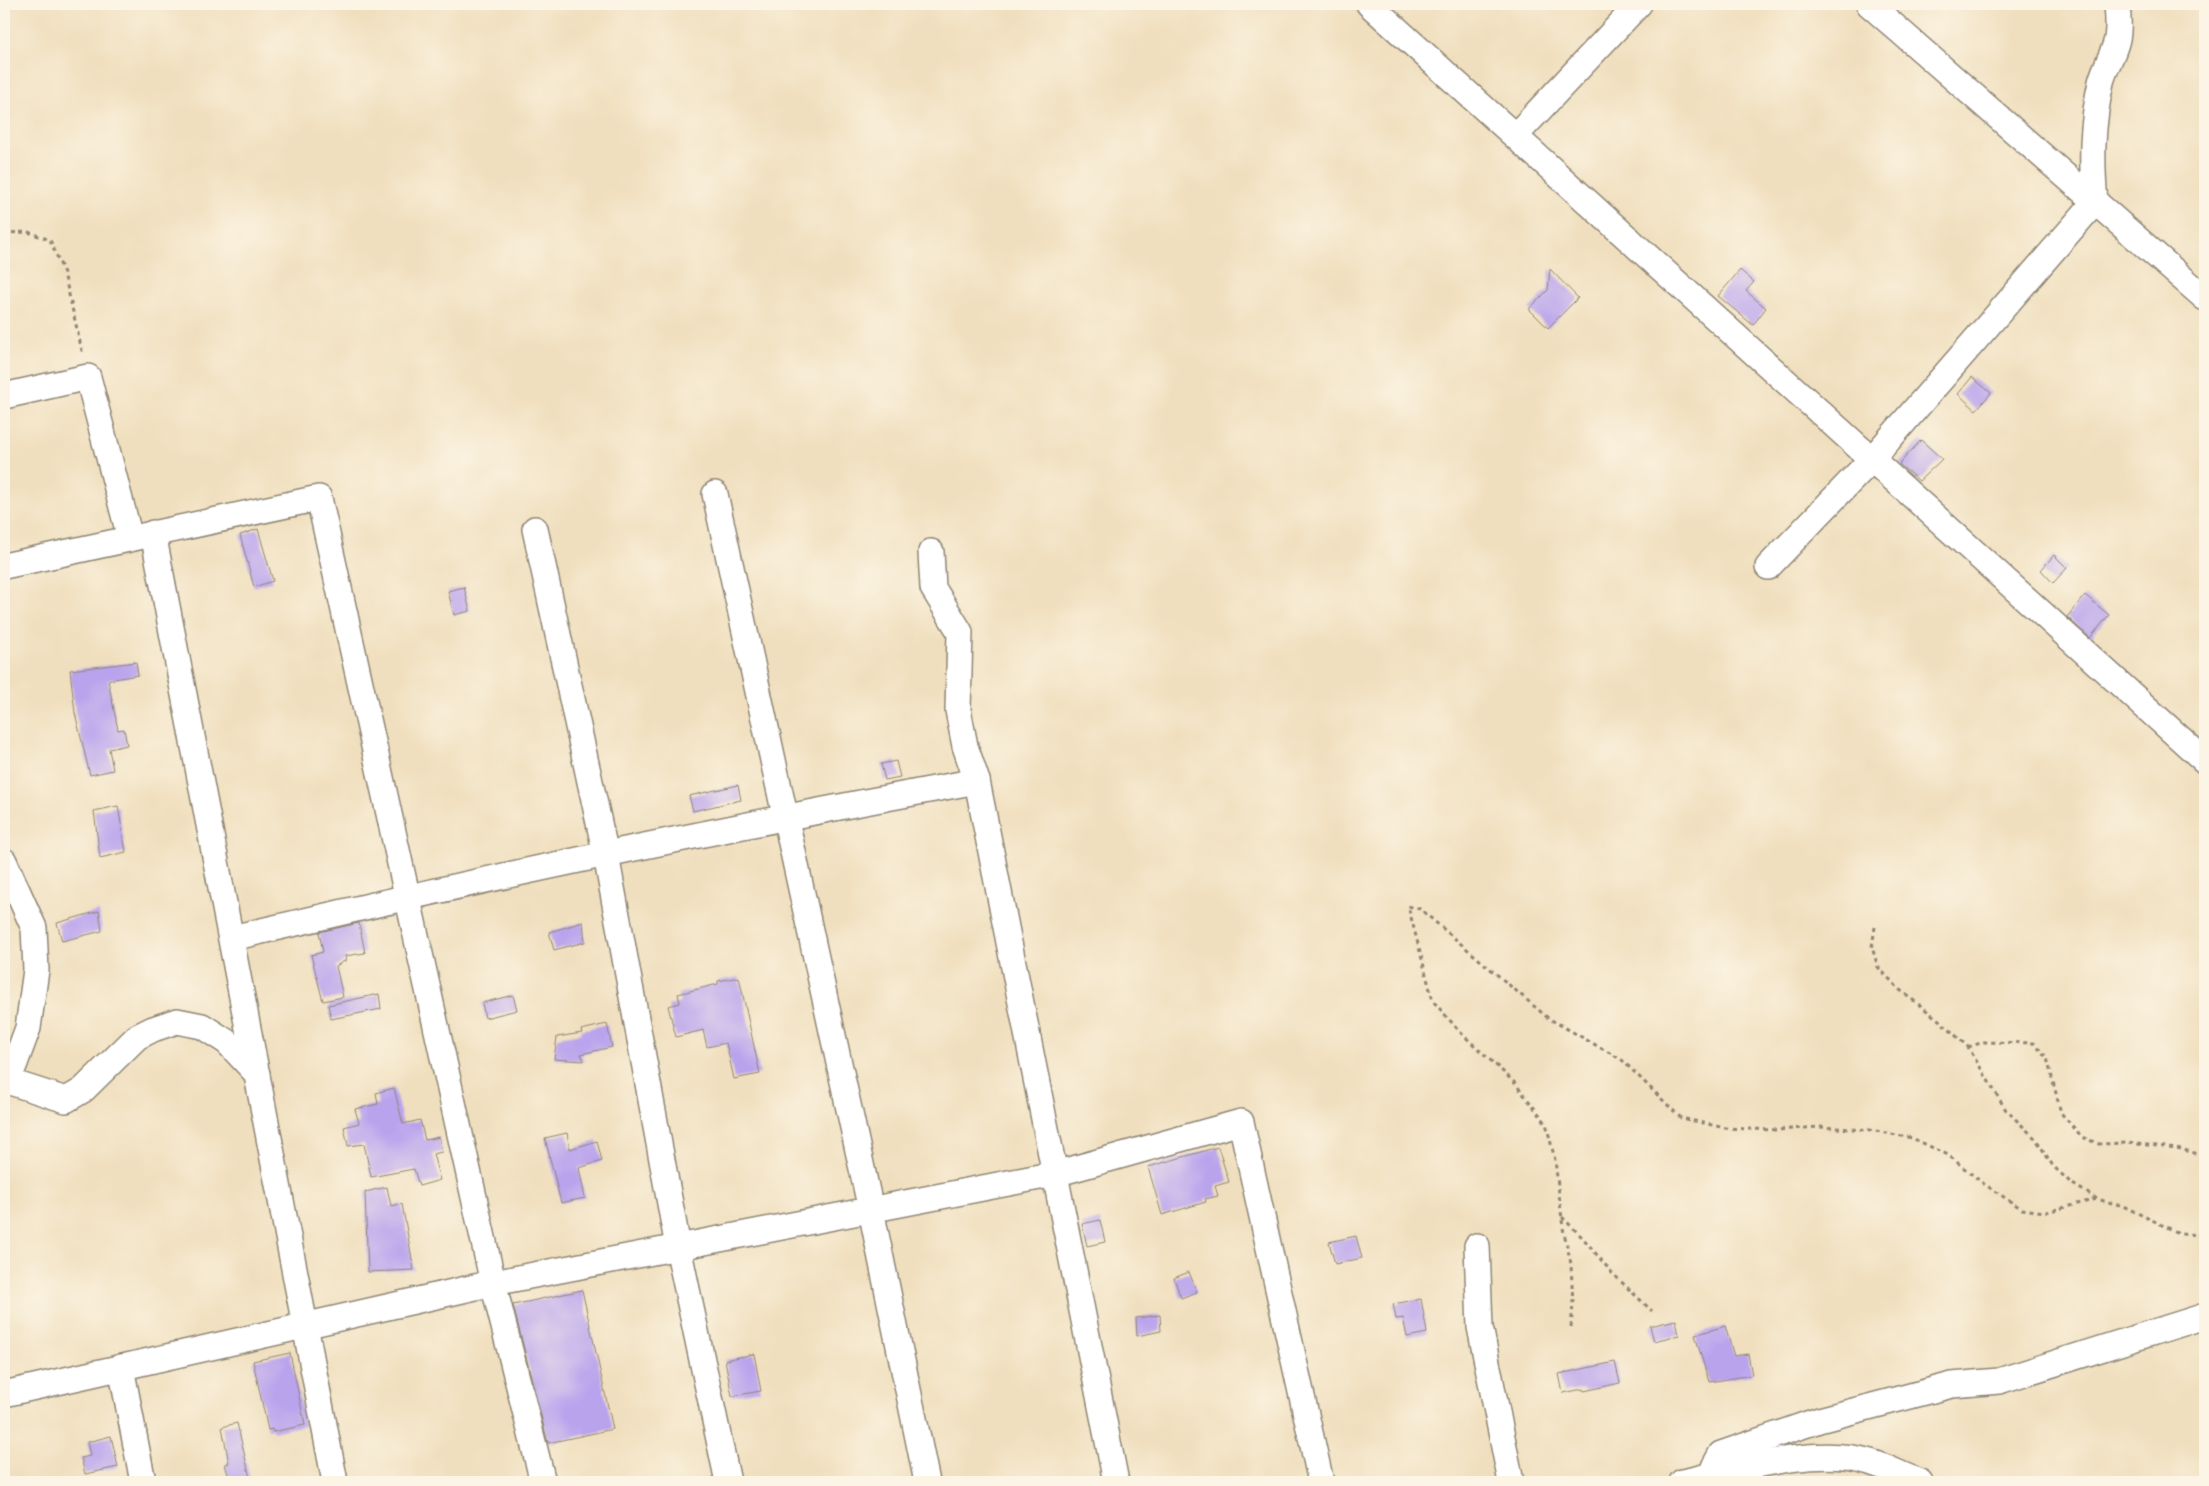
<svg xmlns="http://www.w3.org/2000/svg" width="2209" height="1486" viewBox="0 0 2209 1486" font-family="Sriracha,sans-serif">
<rect width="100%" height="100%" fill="#fcf5e5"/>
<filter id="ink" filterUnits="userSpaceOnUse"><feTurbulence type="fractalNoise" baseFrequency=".02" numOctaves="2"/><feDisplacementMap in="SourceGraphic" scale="10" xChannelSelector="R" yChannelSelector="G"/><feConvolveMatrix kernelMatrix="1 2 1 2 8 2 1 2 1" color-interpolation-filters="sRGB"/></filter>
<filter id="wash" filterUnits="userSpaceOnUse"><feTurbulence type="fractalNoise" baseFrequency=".0096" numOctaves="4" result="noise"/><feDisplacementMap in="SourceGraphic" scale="20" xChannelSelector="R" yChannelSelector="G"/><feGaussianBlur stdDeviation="1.12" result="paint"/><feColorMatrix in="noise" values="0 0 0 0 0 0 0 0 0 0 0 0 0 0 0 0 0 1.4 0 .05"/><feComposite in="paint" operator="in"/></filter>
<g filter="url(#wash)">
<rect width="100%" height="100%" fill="#f0dfbe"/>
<g id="blocks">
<g fill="#b9a3ed">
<polygon points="1550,269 1578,298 1548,328 1529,309 1548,290"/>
<polygon points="1740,270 1754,282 1746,291 1766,308 1753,325 1718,296"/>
<polygon points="1972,377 1991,393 1976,410 1958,394"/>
<polygon points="1921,440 1942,459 1919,481 1899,464"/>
<polygon points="258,529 273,581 254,587 240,535"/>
<polygon points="2054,555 2067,568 2053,583 2041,570"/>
<polygon points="464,587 470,611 454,615 448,591"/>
<polygon points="2085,595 2109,615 2090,638 2067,617"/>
<polygon points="136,662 138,675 108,680 118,730 124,729 127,745 109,749 113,770 90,775 75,713 70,670"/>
<polygon points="896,761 900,777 885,780 881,764"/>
<polygon points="738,785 741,800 693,811 689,796"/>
<polygon points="118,806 126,852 100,858 94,811"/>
<polygon points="99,911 102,931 62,941 57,923"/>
<polygon points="583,922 585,942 554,950 549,932"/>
<polygon points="359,923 365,953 345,956 346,960 336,966 343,997 323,1001 311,955 323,952 319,932"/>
<polygon points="739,977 760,1074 734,1079 726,1043 707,1047 703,1030 676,1037 668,1006 680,1003 678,994 718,984 718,981"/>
<polygon points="379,994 381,1009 331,1019 328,1005"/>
<polygon points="513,995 517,1010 485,1018 482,1003"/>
<polygon points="607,1024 612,1047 581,1054 584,1061 554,1059 557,1037 582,1033 581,1030"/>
<polygon points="394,1088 403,1124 420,1120 425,1140 439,1137 442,1152 433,1154 440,1180 419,1186 414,1169 371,1177 364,1144 348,1146 344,1127 359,1123 355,1109 378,1104 376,1093"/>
<polygon points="567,1133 570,1149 597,1141 602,1161 579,1168 585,1198 561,1203 545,1138"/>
<polygon points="1218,1147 1229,1182 1215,1186 1218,1196 1205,1199 1206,1202 1162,1215 1148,1167"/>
<polygon points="387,1187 391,1206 402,1204 414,1270 368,1272 365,1192"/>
<polygon points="1100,1220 1105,1242 1087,1246 1082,1224"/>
<polygon points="1356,1236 1362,1258 1335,1264 1329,1242"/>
<polygon points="1189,1272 1197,1292 1181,1298 1174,1278"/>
<polygon points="582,1290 613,1429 548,1443 513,1305"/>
<polygon points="1421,1299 1427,1333 1407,1337 1403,1318 1396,1319 1393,1304"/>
<polygon points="1160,1315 1161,1331 1137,1336 1136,1318"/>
<polygon points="1676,1320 1679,1335 1654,1341 1650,1326"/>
<polygon points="1725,1326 1734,1356 1748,1354 1752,1375 1709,1382 1695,1335"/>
<polygon points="290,1353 305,1425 273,1432 272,1429 268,1430 253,1361"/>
<polygon points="754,1354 761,1391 732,1396 725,1360"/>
<polygon points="1615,1362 1620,1383 1584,1391 1583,1389 1563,1393 1559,1374"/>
<polygon points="237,1423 251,1482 230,1482 225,1464 229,1463 222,1427"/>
<polygon points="111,1436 118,1467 85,1474 81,1458 90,1456 87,1442"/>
</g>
</g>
</g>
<g filter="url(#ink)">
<use href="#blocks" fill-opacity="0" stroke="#8e8574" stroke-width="1"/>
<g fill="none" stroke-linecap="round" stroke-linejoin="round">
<defs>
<g id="minor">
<polyline points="1369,4 2205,761"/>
<polyline points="1869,4 2205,298"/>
<polyline points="1515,136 1639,4"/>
<polyline points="4,396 88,377 130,538"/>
<polyline points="715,494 871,1210 927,1482"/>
<polyline points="535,529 606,855 678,1247 728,1482"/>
<polyline points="153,533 335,1482"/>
<polyline points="931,552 933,588 960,632 958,710 965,746 977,781 1116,1482"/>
<polyline points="4,566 319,498 493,1283 543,1482"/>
<path d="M1768,567L1872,459L2095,202C2091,159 2092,124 2101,82C2104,70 2111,58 2115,46C2120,33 2118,17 2117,4"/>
<polyline points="4,861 34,928 36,970 28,1028 14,1066 4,1080"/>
<path d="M232,938C479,879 727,827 977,781"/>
<polyline points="4,1080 66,1100 83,1090 137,1037 153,1029 177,1021 202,1026 227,1042 257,1074"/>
<polyline points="1477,1246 1480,1327 1511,1482"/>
<polyline points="121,1367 143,1482"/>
<polyline points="4,1394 493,1283 1055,1174 1241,1122 1321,1482"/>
<polyline points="1715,1475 1714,1467 1721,1454 1819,1420 1952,1385 1999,1381 2205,1316"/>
<path d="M1682,1482C1737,1470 1815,1445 1870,1462C1887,1467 1903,1476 1920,1482"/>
</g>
</defs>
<use href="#minor" stroke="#8e8574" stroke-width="28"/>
<g stroke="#8e8574" stroke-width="3" stroke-dasharray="4 4" stroke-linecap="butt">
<polyline points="4,233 28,232 50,240 64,273 83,355"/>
<polyline points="1875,927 1872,947 1878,967 1900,990 1939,1020 1968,1047 2006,1110 2036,1139 2053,1166 2071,1183 2097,1199 2123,1206 2181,1234 2205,1235"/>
<polyline points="1968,1047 1984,1042 2034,1043 2047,1058 2061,1113 2082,1137 2099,1144 2127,1143 2177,1148 2205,1156"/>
<polyline points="1562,1217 1583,1238 1612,1273 1652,1311"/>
<polyline points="1571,1327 1573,1304 1571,1264 1563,1228 1555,1160 1546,1123 1514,1082 1460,1032 1433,1001 1408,906 1420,909 1548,1018 1622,1060 1681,1118 1725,1128 1777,1130 1818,1127 1870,1130 1912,1138 1948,1155 1984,1184 2022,1209 2046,1212 2097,1199"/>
</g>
<use href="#minor" stroke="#fff" stroke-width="25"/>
</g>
</g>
<rect width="2209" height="1486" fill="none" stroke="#fcf5e5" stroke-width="20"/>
</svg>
